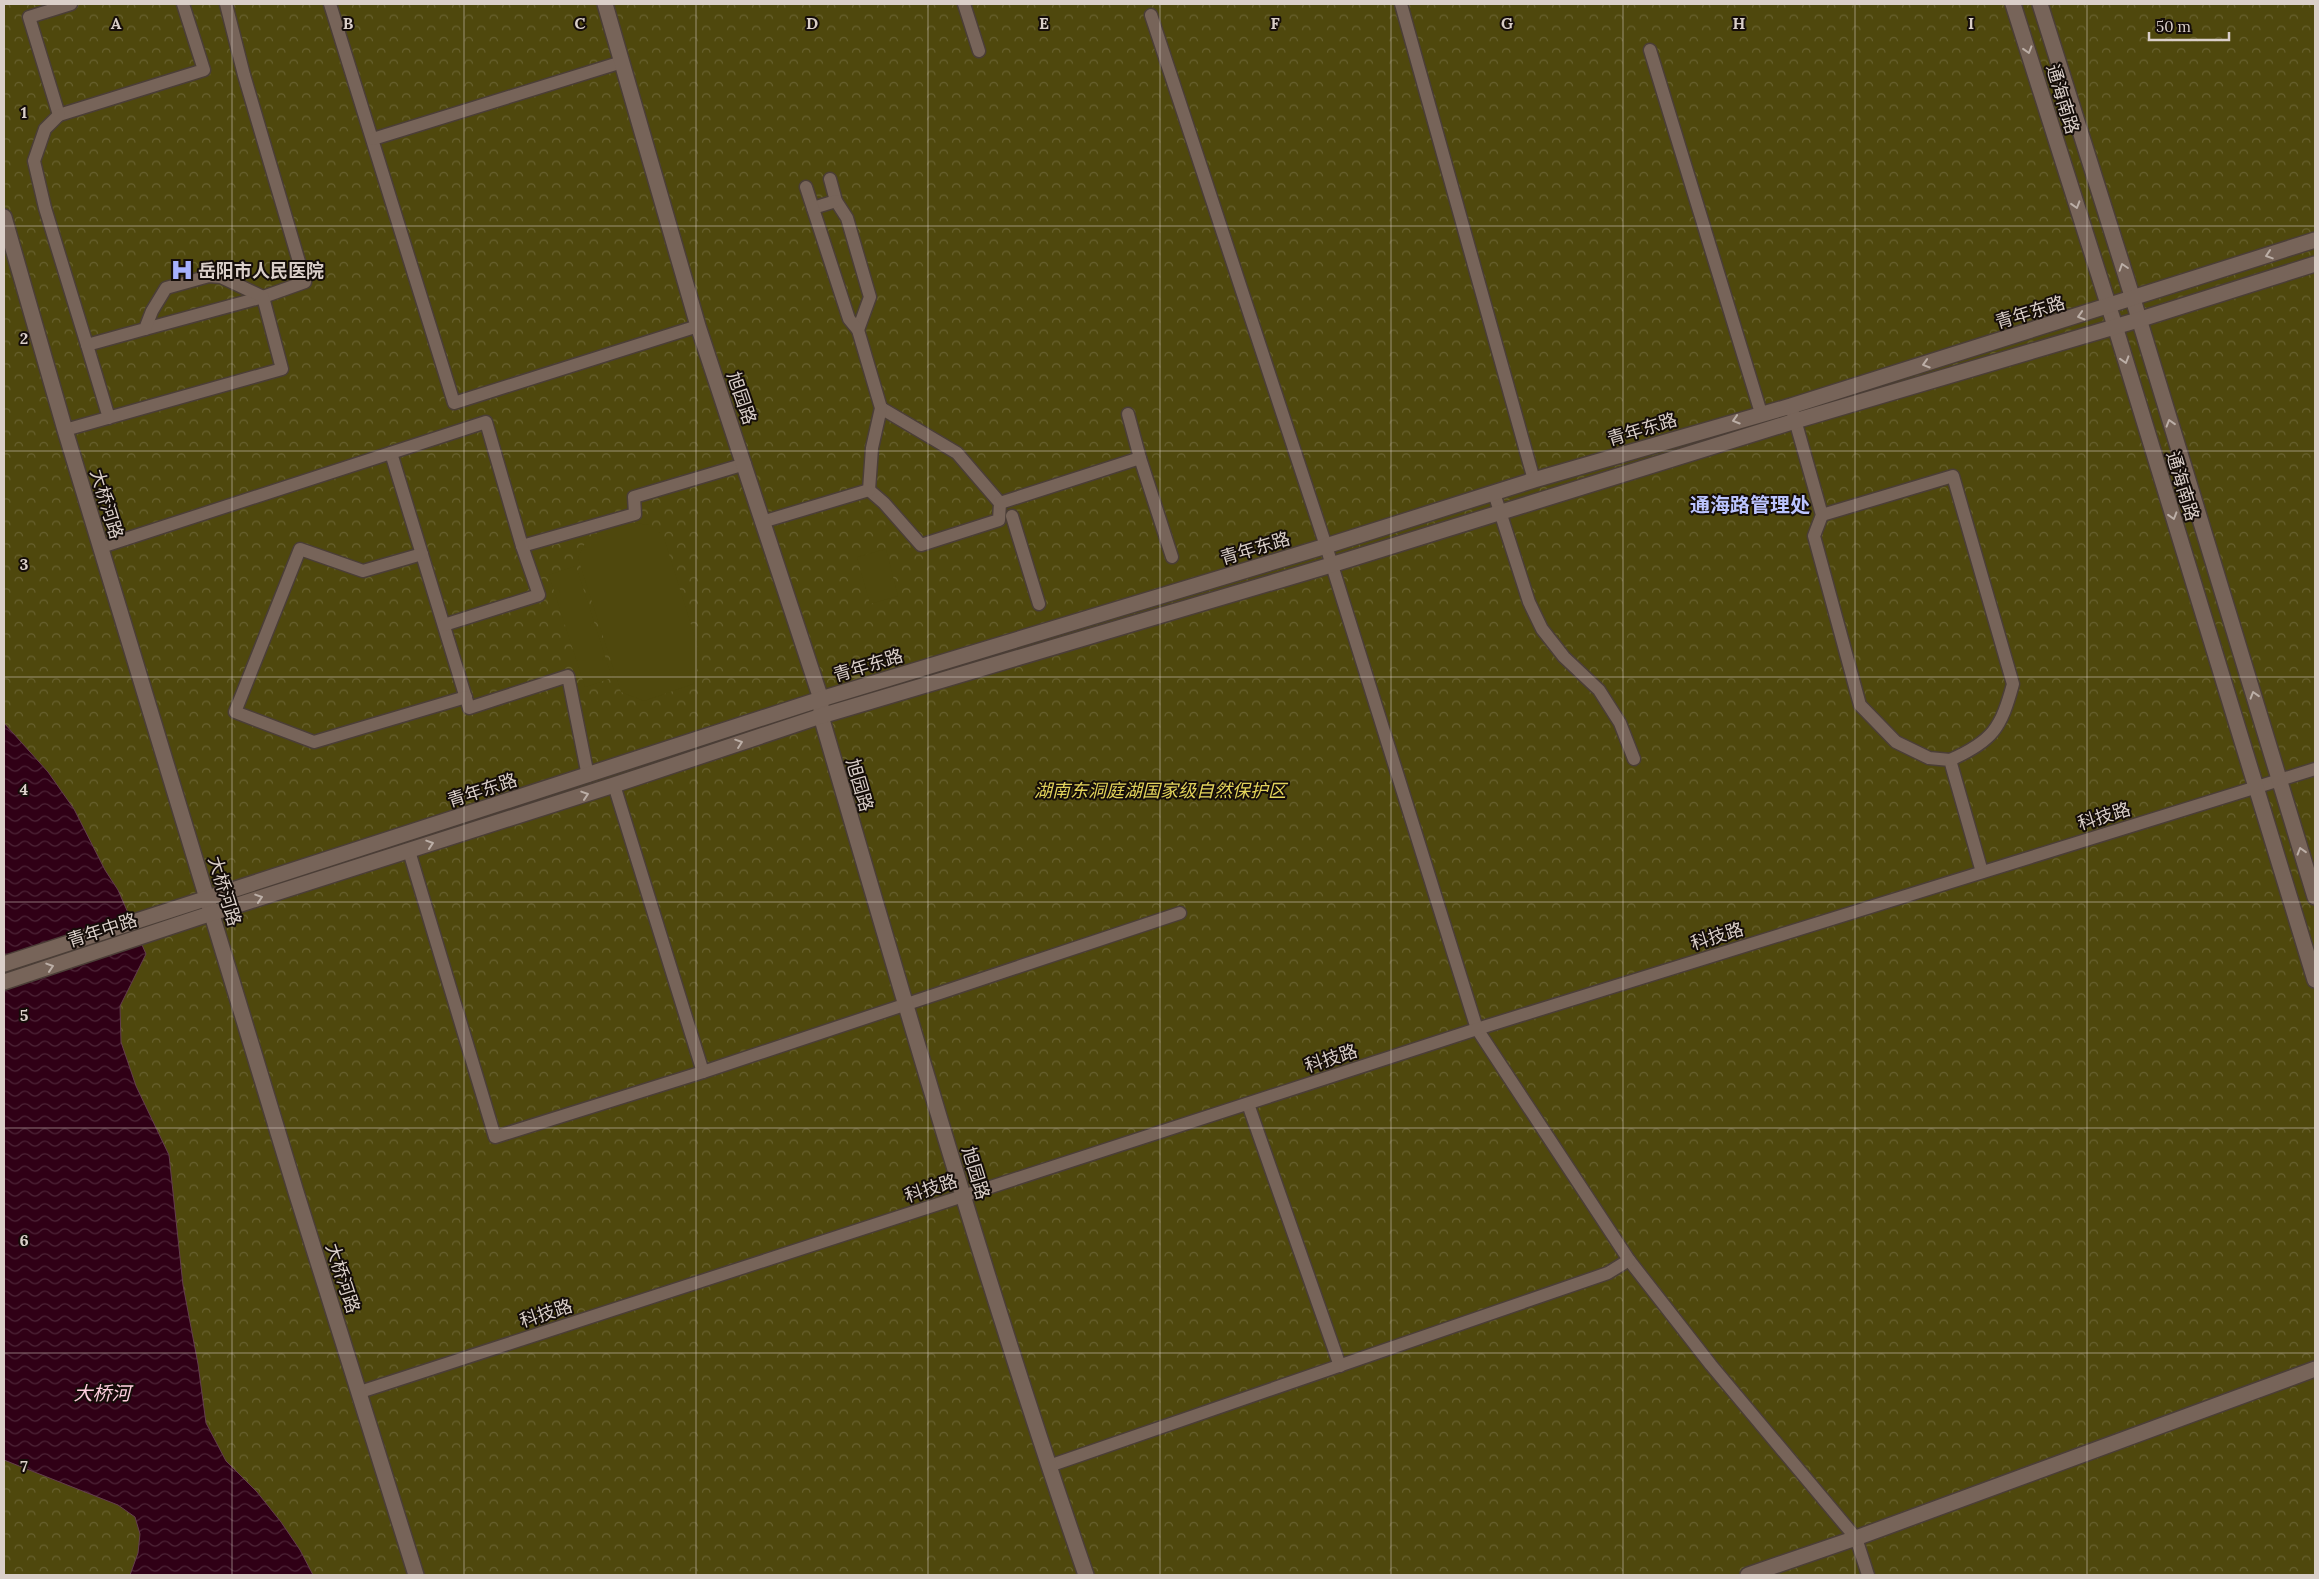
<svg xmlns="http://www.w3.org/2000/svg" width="2319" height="1579" viewBox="0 0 2319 1579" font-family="Lora,'Noto Sans SC',serif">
<defs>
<pattern id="forest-crowns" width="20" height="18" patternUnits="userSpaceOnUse" patternTransform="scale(1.25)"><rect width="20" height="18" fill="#4f480d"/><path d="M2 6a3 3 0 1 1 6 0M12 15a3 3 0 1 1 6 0" fill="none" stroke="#68612f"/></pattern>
<pattern id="water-waves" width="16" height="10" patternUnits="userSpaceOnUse" patternTransform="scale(1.25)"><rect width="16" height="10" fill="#300016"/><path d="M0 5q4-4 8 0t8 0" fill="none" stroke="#4d2437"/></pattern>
</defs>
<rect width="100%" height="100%" fill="#322219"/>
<rect fill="url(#forest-crowns)" x="4" y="4" width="2311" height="1571"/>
<g fill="#4f480d">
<polygon points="628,522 649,525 663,535 701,657 693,684 644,701 621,692 578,558 587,539 610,526"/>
<polygon points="886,549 898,596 870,604 857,557"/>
<polygon points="576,566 612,678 585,687 549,575"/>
</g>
<polygon fill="url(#water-waves)" stroke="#633e4c" points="4,723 48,772 74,809 105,870 118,890 146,954 120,1006 121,1042 136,1086 169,1155 183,1285 198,1364 206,1423 226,1461 257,1492 281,1522 300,1550 313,1575 130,1575 138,1553 140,1534 135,1517 118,1505 4,1460"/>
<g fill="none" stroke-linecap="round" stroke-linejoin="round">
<defs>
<g id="street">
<polyline points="71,4 29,17 59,115 204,70 183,4"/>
<polyline points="330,4 454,403 698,326"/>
<polyline points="964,4 979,51"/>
<polyline points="1401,4 1534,480"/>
<polyline points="1151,15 1326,546 1477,1029 1629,1260 1711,1365 1856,1538 1868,1575"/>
<polyline points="1650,50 1761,413"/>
<polyline points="59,115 45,129 34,161 45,208 87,345"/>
<polyline points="373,139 622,62"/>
<polyline points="830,179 836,201 847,218 870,297 858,330"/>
<polyline points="813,208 836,201"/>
<polyline points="145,329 263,297 305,282 244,75 226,4"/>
<polyline points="1793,413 1822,515 1814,536 1860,705 1896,742 1929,758 1950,760 1982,872"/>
<polyline points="1128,414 1140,458"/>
<polyline points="65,430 282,369 263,297 221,277 209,276 166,288 152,311 145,329 87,345 109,418"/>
<polyline points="391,453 469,708 568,676 588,776"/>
<polyline points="869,490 884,503 921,545 999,520 1000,503 957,453 881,408"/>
<polyline points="1494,493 1529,602 1542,629 1564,657 1599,690 1620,723 1634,759"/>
<polyline points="1000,503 1140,458 1172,557"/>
<path d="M1822,515L1953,476L2013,684C2001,728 1993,741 1950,760"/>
<polyline points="1012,516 1039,604"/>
<polyline points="762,522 869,490 872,448 881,408 858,330 849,319 806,187"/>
<polyline points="101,547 486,422 522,546 635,514 634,497 745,464"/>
<polyline points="422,554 363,571 300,549 235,712 314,742 466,697"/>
<polyline points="444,625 539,595 522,546"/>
<polyline points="614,785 703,1072"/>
<polyline points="409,851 495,1137 703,1072 1180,913"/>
<polyline points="1248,1104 1340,1366"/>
<polyline points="360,1392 1477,1029 2315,769"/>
<polyline points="1049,1466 1608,1273 1629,1260"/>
</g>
<g id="secondary">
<path d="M605,4L698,326L821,699V716C905,1003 988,1292 1086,1575"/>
<polyline points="2013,4 2115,326 2315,980"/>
<polyline points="2040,4 2133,299 2315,897"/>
<polyline points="4,217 65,430 296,1192 416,1575"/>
<polyline points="4,964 821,699 1326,546 1534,480 1791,406 2315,240"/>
<polyline points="4,982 197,918 614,785 821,716 1331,565 1795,421 2138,320 2315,264"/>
<polyline points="1748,1575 1856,1538 2315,1369"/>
</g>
</defs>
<use href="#street" stroke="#4b3e37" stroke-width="15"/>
<use href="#secondary" stroke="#4b3e37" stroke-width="18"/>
<use href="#street" stroke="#776459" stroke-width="12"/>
<use href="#secondary" stroke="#776459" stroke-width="15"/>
</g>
<defs><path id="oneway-chevron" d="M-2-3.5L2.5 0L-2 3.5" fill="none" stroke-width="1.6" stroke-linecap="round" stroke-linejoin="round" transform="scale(1.25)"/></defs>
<g stroke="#bcafa7">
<use href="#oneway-chevron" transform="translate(2028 50) rotate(73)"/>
<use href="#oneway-chevron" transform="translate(2076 205) rotate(73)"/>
<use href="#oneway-chevron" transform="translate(2269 255) rotate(162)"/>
<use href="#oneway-chevron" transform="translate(2123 267) rotate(-108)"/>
<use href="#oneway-chevron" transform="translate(2081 316) rotate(163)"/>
<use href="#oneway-chevron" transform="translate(2125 360) rotate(73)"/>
<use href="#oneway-chevron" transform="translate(1926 364) rotate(163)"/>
<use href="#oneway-chevron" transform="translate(1736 420) rotate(163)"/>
<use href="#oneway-chevron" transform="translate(2170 423) rotate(-107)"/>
<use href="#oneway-chevron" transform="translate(2173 516) rotate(73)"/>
<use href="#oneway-chevron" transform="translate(2254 695) rotate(-107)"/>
<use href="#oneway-chevron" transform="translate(739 743) rotate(-19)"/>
<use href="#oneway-chevron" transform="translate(585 795) rotate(-18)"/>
<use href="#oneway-chevron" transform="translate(430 844) rotate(-18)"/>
<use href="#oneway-chevron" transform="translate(2301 851) rotate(-107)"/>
<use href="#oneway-chevron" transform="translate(259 898) rotate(-18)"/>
<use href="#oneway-chevron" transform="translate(50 967) rotate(-18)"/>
</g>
<path fill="none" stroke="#dacfc9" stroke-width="1" stroke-opacity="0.55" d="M232,4V1575M464,4V1575M696,4V1575M928,4V1575M1160,4V1575M1391,4V1575M1623,4V1575M1855,4V1575M2087,4V1575M4,226H2315M4,451H2315M4,677H2315M4,902H2315M4,1128H2315M4,1353H2315"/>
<defs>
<symbol id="hospital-bare" viewBox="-9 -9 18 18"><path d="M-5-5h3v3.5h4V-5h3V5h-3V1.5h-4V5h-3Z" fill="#a6b1fc" stroke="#150d09" stroke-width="2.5" paint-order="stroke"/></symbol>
</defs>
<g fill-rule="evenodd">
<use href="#hospital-bare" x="166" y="254" width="32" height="32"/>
</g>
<g text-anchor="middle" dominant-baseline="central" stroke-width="4" stroke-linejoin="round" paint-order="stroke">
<g font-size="18" fill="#dacfc9" stroke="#150d09">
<text transform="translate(2063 99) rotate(73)">通海南路</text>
<text transform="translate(2030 312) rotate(-17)">青年东路</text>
<text transform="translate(742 398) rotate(71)">旭园路</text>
<text transform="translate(1642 429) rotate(-17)">青年东路</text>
<text transform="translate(2183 486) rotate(73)">通海南路</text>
<text transform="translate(107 504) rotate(73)">大桥河路</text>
<text transform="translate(1255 548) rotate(-17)">青年东路</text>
<text transform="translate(868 665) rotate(-17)">青年东路</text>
<text transform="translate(860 785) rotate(74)">旭园路</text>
<text transform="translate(482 790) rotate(-18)">青年东路</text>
<text transform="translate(2104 816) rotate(-17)">科技路</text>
<text transform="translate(225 891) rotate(73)">大桥河路</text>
<text transform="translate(102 930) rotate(-18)">青年中路</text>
<text transform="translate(1717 936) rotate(-17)">科技路</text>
<text transform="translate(1331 1058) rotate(-18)">科技路</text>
<text transform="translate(976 1173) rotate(73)">旭园路</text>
<text transform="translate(931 1188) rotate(-18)">科技路</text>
<text transform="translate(343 1278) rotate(72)">大桥河路</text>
<text transform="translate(546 1313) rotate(-18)">科技路</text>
</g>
<g font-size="18" font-weight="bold" fill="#dacfc9" stroke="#150d09" text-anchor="start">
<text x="198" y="270">岳阳市人民医院</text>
</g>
<g font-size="18" font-style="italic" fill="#e3d45b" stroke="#150d09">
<text x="1160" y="790">湖南东洞庭湖国家级自然保护区</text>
</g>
<g font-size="19" font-style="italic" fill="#fdcedd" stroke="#150d09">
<text x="102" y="1393">大桥河</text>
</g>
<g font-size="20" font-weight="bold" fill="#bcc5fe" stroke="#150d09">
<text x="1750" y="504">通海路管理处</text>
</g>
</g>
<g font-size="16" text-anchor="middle" font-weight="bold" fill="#dacfc9" stroke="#150d09" stroke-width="4" stroke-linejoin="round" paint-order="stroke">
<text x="116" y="29">A</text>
<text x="348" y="29">B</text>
<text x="580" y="29">C</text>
<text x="812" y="29">D</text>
<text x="1044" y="29">E</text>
<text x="1275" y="29">F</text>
<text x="1507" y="29">G</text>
<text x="1739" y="29">H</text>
<text x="1971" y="29">I</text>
<text x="24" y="118">1</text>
<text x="24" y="344">2</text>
<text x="24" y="570">3</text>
<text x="24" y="795">4</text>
<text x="24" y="1021">5</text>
<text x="24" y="1246">6</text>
<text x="24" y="1472">7</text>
</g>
<rect width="2319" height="1579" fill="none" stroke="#dacfc9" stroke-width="10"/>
<path d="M2149 32v8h80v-8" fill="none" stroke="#dacfc9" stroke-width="2.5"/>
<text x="2156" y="32" font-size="15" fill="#dacfc9" stroke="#150d09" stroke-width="4" paint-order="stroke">50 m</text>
</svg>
